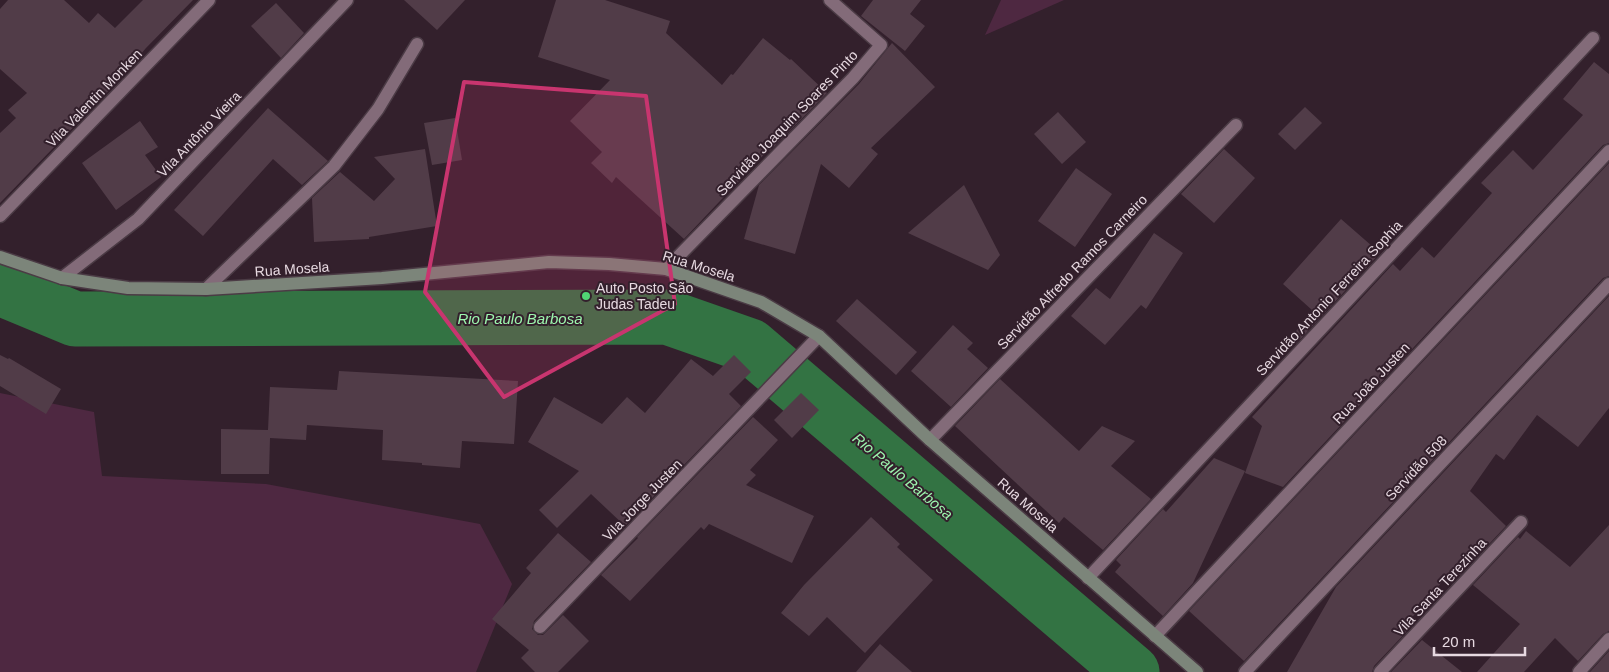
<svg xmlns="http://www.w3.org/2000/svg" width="1609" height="672" viewBox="0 0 1609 672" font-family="Helvetica,sans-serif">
<rect width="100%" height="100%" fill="#33202c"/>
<g fill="#4e2841">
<polygon points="1001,0 1064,0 985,35"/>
<polygon points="0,393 94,412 102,476 266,484 480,524 512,584 476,672 0,672"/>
</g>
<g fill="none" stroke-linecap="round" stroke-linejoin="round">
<polyline stroke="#337343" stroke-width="55" points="0,288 75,319 667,317 750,346 1132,672"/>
</g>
<g fill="#513c48">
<polygon points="8,0 64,0 89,23 98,13 115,28 143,0 193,0 146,48 117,82 0,203 0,133 16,118 8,110 27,93 0,69 0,9"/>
<polygon points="404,0 465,0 437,30"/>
<polygon points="556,0 605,0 670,21 666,33 722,85 731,74 733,75 763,38 790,60 791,59 827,93 769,152 771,147 684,239 616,177 612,183 591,163 602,152 570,121 610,80 538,57"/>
<polygon points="873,0 921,0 910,14 925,26 905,51 861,16"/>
<polygon points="276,3 304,33 281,58 251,26"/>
<polygon points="892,43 935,87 871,148 878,154 849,188 821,164 795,254 744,239 759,185 859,84"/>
<polygon points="1594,62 1609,74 1609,143 1603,145 1283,487 1245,473 1262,426 1252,417 1393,264 1400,271 1422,247 1434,258 1492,193 1481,183 1513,150 1533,170 1583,115 1563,99"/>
<polygon points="1305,107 1322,123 1295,150 1278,134"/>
<polygon points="268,108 328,161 302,185 273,159 203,236 174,210"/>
<polygon points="1058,112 1086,142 1062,164 1034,134"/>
<polygon points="455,118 462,160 432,165 424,123"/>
<polygon points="140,121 158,147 145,155 161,177 116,210 82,163"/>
<polygon points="425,149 437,226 369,237 369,239 314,242 312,198 340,172 374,201 395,179 374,157"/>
<polygon points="1224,149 1255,178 1214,223 1181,194"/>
<polygon points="1609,163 1609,276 1603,278 1244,661 1189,611"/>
<polygon points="1076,168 1112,194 1075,247 1038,221"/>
<polygon points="964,185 1000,255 988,270 908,233"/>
<polygon points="1341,219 1380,253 1296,344 1290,339 1312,310 1283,284"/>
<polygon points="1154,233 1183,253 1146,309 1141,305 1105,345 1071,316 1096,288 1110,299"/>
<polygon points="1609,296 1609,408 1578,447 1537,415 1504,460 1496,454 1470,491 1506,526 1460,575 1453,569 1409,621 1413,625 1374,666 1372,672 1287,672 1336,587"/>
<polygon points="857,299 917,352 896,375 836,321"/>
<polygon points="953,325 973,343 967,349 988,368 951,407 911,371"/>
<polygon points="0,355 8,359 9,358 61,389 46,414 0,386"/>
<polygon points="734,355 751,372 729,394 741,406 625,526 591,494 557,528 539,510 579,471 528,442 554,397 602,424 627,397 645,413 691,359 713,376"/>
<polygon points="339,371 518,381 514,444 462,441 460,468 422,465 422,463 382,460 383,430 307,425 306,440 270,438 269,474 221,474 221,429 268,430 270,387 337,390"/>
<polygon points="1000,379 1079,451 1102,426 1135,441 1111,466 1151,499 1103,550 1064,517 1059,523 955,426"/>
<polygon points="801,393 819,410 792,438 774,420"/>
<polygon points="753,417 778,440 750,470 756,475 746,485 814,516 792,563 709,524 704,530 701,527 630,601 601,575 638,538 637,537"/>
<polygon points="1214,458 1245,471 1193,583 1163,616 1115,572 1121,565 1116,560 1163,509 1166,512"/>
<polygon points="871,517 900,544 897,547 933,580 865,653 827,617 809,636 781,613 804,585"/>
<polygon points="1609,525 1609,631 1603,634 1578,661 1555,638 1524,672 1477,672 1520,624 1473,585 1518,537 1520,539 1526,531 1570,567"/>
<polygon points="558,533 591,562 534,621 532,629 538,635 543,635 563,615 589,641 558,672 535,672 521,658 529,650 492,619 531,573 526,568"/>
<polygon points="1422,640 1462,672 1391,672"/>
<polygon points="880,644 912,672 856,672"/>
<polygon points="1609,651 1609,672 1590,672"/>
</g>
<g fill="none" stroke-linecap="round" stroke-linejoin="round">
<defs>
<g id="lane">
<polyline points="0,216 209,0"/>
<polyline points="666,269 853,78 881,45 830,0"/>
<polyline points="62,278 138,219 347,0"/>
<polyline points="206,289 334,166 378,109 417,44"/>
<polyline points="930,440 1236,125"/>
<polyline points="1088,578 1593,38"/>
<polyline points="540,627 819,336"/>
<polyline points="1155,636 1609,151"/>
<polyline points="1245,672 1609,284"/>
<polyline points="1380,672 1521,522"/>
<polyline points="1579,672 1609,639"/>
</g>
<polyline id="secondary" points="0,257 62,278 128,288 206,289 382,278 549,262 609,264 666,269 761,302 819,336 930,440 1197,672"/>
</defs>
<use href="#lane" stroke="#4b3b45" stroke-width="15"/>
<use href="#secondary" stroke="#4b3b45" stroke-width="15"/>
<use href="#lane" stroke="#836b79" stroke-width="12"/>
<use href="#secondary" stroke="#7c857a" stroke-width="12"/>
</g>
<path fill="#c8356f" fill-opacity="0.2" stroke="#c8356f" stroke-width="4" stroke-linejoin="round" d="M464,82L646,96L675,304L504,397L425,292Z"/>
<circle fill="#50d674" stroke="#33202c" stroke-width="2" cx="586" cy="296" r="5"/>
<g text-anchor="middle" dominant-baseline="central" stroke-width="4" stroke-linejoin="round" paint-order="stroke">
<g font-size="14" fill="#e7d9e1" stroke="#33202c">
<text transform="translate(94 98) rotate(-46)">Vila Valentin Monken</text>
<text transform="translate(787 123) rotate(-46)">Servidão Joaquim Soares Pinto</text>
<text transform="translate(199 134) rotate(-46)">Vila Antônio Vieira</text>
<text transform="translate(699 266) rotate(17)">Rua Mosela</text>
<text transform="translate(292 269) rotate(-4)">Rua Mosela</text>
<text transform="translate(1072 272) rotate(-46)">Servidão Alfredo Ramos Carneiro</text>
<text transform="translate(1329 298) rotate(-47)">Servidão Antonio Ferreira Sophia</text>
<text transform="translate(1371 383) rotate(-47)">Rua João Justen</text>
<text transform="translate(1416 468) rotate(-47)">Servidão 508</text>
<text transform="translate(642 500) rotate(-46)">Vila Jorge Justen</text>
<text transform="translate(1028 505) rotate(41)">Rua Mosela</text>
<text transform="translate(1440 587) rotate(-47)">Vila Santa Terezinha</text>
</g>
<g font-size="14" fill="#e7d9e1" stroke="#33202c" text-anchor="start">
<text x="596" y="288">Auto Posto São<tspan x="596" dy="16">Judas Tadeu</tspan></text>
</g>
<g font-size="15" font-style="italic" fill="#9df6ae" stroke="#33202c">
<text x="520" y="318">Rio Paulo Barbosa</text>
<text transform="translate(903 476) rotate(40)">Rio Paulo Barbosa</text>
</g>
</g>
<path d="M1434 647v8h91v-8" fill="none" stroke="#e7d9e1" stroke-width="2.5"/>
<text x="1442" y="647" font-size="15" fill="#e7d9e1" stroke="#33202c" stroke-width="4" paint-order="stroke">20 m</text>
</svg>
